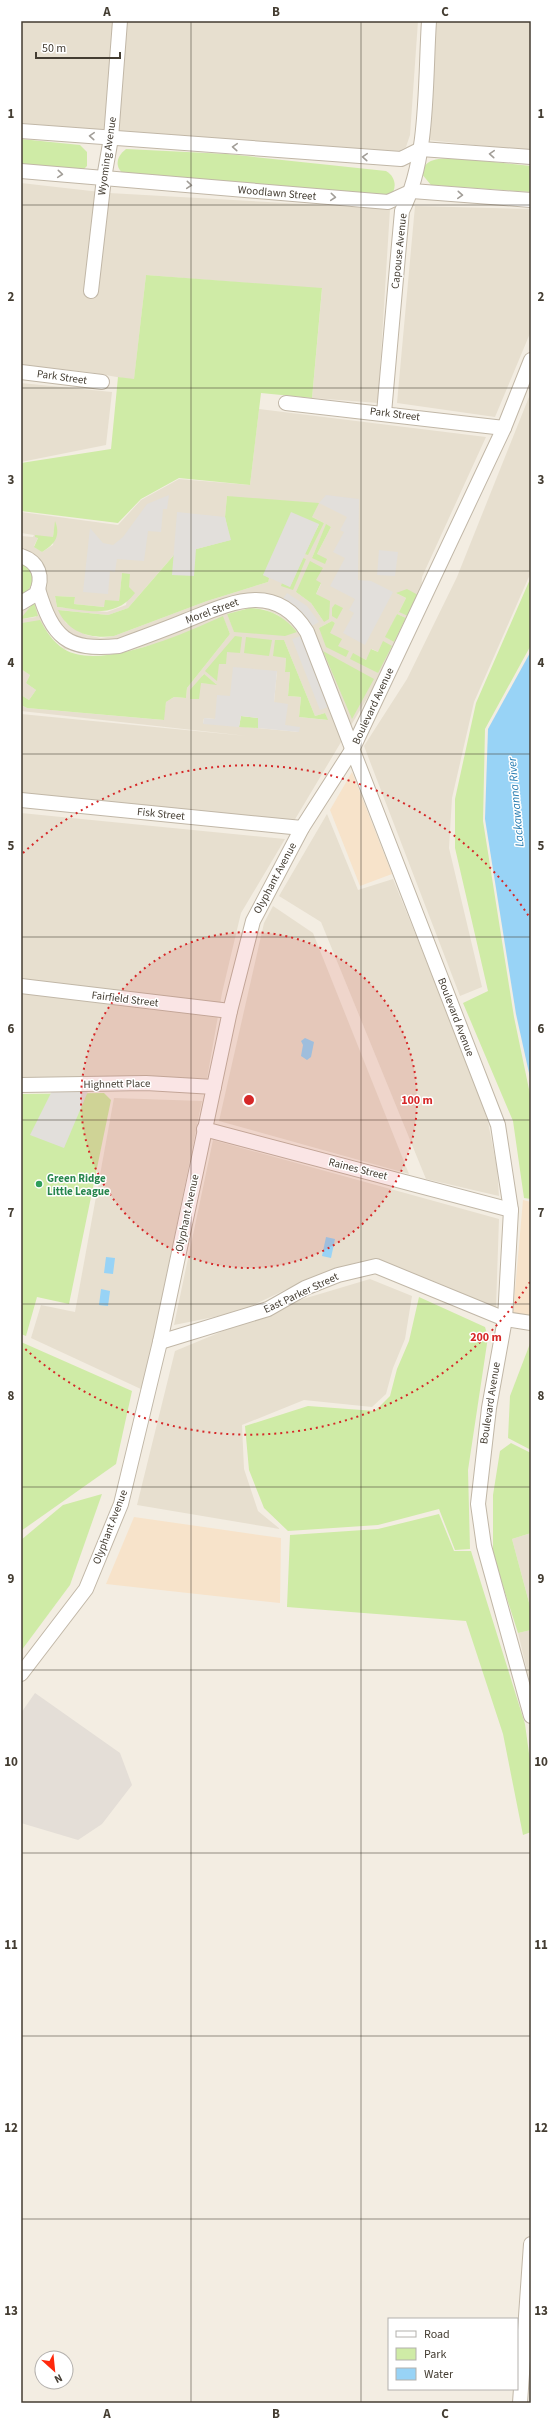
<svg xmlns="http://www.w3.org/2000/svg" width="552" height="2424" viewBox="0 0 552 2424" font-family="'Source Sans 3',sans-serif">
<rect width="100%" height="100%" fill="#f3ede2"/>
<g fill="#e7dfcf" fill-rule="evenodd">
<polygon points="21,21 418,21 410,135 406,147 394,154 387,155 21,123"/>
<polygon points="436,21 531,21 531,151 428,140"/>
<polygon points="21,183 109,193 390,209 378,403 312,398 322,289 146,275 134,380 88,372 21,365"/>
<polygon points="415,206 531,209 531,331 495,417 397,403"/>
<polygon points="21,383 112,392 106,445 21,462"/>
<polygon points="531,392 531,572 474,702 452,798 449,848 482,987 460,996 364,746 407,679 457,577"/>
<path d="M259,409L486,437L422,577L421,595L381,675L294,821L21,793V714L247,736L21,711V705L27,708L163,720L166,702L174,697L186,698L187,688L230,634L223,617L171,640L121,653L91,655L64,649L46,630L40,621L21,624V536L33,537L34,535L21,533V512L118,525L141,500L179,479L250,485ZM227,496L312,517L324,523L263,575L268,582L207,601L114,636L101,638L86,635L66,623L59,610L108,615L128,608L173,556L194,576L196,549L231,540L225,517ZM55,523L53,545L42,552L34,546L38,538L53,537ZM326,525L331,527L317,554L312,558ZM122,573L129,587L126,605L107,612L57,607L55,596L75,597L74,604L105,607L119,601ZM321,584L316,594L324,622L311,603L296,592ZM396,593L418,595L399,612L406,598ZM31,604L36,617L22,619L30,607ZM250,608L264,609L278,615L297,632L234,631L227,614ZM397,614L406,618L394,642L386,637ZM332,621L335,623L329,633L338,646L319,628ZM284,640L315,716L325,713L327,720L299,717L301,697L288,696L290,672L285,671L286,658ZM372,649L378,652V673L354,654L366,660ZM277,671L274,702L285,725L299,732L203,723L204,718L215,719L230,696ZM203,674L216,684L201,683Z"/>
<polygon points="21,669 30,675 26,683 36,690 29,700 21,695"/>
<polygon points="21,813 285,839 241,913 222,993 207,1079 138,1076 21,1078"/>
<polygon points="327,814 358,890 393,879 469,1066 488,1122 497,1168 499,1196 426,1179 321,922 279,896"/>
<polygon points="273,906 313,933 409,1174 219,1121 264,923"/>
<polygon points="114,1098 202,1101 143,1390 31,1338 41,1305 75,1312"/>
<polygon points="213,1140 499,1219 496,1307 488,1308 374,1260 355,1263 306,1280 239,1312 174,1325"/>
<polygon points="370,1279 412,1296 405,1339 393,1368 386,1394 372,1407 304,1400 242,1425 244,1469 258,1511 280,1529 137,1505 175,1351 293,1302"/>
<polygon points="531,1533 531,1610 512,1539"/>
<polygon points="531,1630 531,1687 518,1633"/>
</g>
<g fill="#f7e3ca">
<polygon points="352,772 392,874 360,886 330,810"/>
<polygon points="523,1200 531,1202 531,1316 513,1313"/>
<polygon points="134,1517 281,1538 280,1603 106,1584"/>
</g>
<polygon fill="#e4ded7" points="35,1693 120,1753 132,1785 102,1824 78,1840 21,1823 21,1713"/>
<g fill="#cfeba6">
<polygon points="21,139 80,145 87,152 87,166 84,169 21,165"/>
<path d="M126,149L227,154L386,171C395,176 398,188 390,196L125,175C114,167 116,157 126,149Z"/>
<path d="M458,158L531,166V192L431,185L421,173C426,156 443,159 458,158Z"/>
<polygon points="146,275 322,288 312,398 261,393 250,485 179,478 141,499 118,523 21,511 21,463 111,449 118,377 134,379"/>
<path d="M227,496L319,503L312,517L324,523L308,555L305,554L319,524L263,575L269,578L268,582L207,601L114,636C91,639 68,633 58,610L108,615L128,608L174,555L230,540L225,517Z"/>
<path d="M55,521C61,536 55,544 42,552L34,547L38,538L35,537V535L53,537Z"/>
<polygon points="326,524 331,527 317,554 327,559 325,564 312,558"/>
<polygon points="303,558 306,559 293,590 281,586 282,583 290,587"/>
<polygon points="310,561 323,568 316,580 321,583 316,594 330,601 329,619 324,622 311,603 296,592"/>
<path d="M21,563L31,570C35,582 31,589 21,596Z"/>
<path d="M122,573L130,574L129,587L135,593C114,620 87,610 57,607L55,596L75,597L74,604L104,607L105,600L119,601Z"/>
<polygon points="531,577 531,645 485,729 483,821 514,1017 531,1099 531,1199 524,1198 513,1121 463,1003 488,991 455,848 455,799 476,703"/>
<polygon points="407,589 418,595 408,616 399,612 406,598 396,593"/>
<polygon points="34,602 38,616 22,619 22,617"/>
<polygon points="335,604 343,608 337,619 332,616 332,608"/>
<path d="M250,608C271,609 284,617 297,632L285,636L234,632L227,614Z"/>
<polygon points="397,614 406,618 394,642 385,637"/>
<path d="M223,616L230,634L187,688L186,698L174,697L166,702L164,720L27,708L21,705V695L29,700L36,690L26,683L30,675L21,669L22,623L40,620C46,631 53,642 64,649C99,672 188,632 223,616Z"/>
<polygon points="332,621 335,623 330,633 342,639 338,646 349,651 346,657 326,647 319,628"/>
<polygon points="235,636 242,637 240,653 227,652 226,664 219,664 217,681 205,671"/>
<polygon points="246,637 272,640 269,656 244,653"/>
<polygon points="275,640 284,640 315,716 325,713 328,720 299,717 301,697 288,696 290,672 285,672 286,658 273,656"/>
<polygon points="383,641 392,646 378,673 350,659 353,653 366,660 371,649 378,652"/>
<polygon points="323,651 374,679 352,719"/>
<polygon points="204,674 217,685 201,683 199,699 190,699 190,690"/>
<polygon points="241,716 258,718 258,728 239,727"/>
<polygon points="104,1093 111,1100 69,1304 37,1297 26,1336 21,1334 21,1094"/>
<polygon points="419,1297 485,1327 488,1337 468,1470 470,1549 455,1550 439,1509 378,1525 288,1531 264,1508 249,1470 245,1426 308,1406 375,1411 390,1396 397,1369 409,1341"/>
<polygon points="531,1341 531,1450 508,1438 510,1396"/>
<polygon points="21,1342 132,1391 116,1464 21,1531"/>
<polygon points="511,1443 531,1453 531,1533 512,1539 531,1610 531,1630 518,1633 493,1555 493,1495 500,1451"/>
<polygon points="102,1494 70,1585 21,1651 21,1540 63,1505"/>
<polygon points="439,1514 454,1551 471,1551 525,1724 531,1768 531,1832 523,1835 503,1734 466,1621 287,1607 290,1535 378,1529"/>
</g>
<g fill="#e2dfdb">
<polygon points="169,495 167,509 163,509 161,532 148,531 144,561 117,559 115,572 110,571 108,594 83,592 90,528 103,543 113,545 123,537 147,504"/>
<polygon points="326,495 359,499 358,580 371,581 393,592 365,645 343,633 354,613 349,610 355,599 330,586 345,558 333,552 344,532 340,530 347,517 319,503"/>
<polygon points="177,512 225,517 231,540 196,549 194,576 172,575"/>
<polygon points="291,512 319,524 290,587 263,575"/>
<polygon points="379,550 398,552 395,576 377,575"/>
<polygon points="287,593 307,606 319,622 312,626 303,614 283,599"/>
<polygon points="301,636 328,707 320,710 292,639"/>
<polygon points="233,667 277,671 274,702 288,704 285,725 300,727 299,732 258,728 258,718 241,716 239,727 203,724 204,718 215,719 217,695 230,696"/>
<polygon points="89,1089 64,1148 30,1135 52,1091"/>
</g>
<g fill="#98d3f6">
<polygon points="531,651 531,1082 516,1014 485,819 488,729"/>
<polygon points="305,1038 314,1042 311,1057 307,1060 301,1056 303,1045 301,1041"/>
<polygon points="326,1237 335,1239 331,1258 322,1256"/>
<polygon points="106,1257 115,1258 113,1274 104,1273"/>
<polygon points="101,1289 110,1291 108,1306 99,1305"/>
</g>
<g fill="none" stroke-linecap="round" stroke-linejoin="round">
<defs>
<g id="minor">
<polyline points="21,131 401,159 421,149 531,157"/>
<polyline points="21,171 388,202 412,191 531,200"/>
<polyline points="91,291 104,178 111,138 120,21"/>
<polyline points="21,372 102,382"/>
<polyline points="286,403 504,428"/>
<path d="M384,413L402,211C429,158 425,80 429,21"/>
<path d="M21,556C39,562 44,577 36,594L21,603"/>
<path d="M38,589C53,638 66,651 119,646C141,638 163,630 185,621C230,603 275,580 307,632L498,1125L511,1210L505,1319L489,1408L478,1504L484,1546L531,1716"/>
<polyline points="21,800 302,828"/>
<polyline points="21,986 230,1011"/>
<polyline points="21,1085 146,1083 214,1087"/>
<polyline points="204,1129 511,1210"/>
<polyline points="160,1342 268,1309 305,1288 338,1275 376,1266 505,1319 531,1323"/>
<polyline points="21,1674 86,1589 121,1504 160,1342 230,1011 253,921 302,828 352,750 504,428 531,360"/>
<polyline points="520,2403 531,2244"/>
</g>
</defs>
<use href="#minor" stroke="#c1b7a7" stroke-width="16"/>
<use href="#minor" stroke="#fff" stroke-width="14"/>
</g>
<defs><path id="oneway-chevron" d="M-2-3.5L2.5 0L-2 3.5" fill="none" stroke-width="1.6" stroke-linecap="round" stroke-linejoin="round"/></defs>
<g stroke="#a29e98">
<use href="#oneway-chevron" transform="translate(92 136) rotate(-176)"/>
<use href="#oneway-chevron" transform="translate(235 147) rotate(-176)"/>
<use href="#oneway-chevron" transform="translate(492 154) rotate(-176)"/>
<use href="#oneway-chevron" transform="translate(365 157) rotate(-176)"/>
<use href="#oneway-chevron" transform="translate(60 174) rotate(5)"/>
<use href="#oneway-chevron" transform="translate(189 185) rotate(5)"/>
<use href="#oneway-chevron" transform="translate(460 195) rotate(4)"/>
<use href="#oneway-chevron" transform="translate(333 197) rotate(5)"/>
</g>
<path fill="none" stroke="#443d32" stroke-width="1" stroke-opacity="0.55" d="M191,21V2403M361,21V2403M21,205H531M21,388H531M21,571H531M21,754H531M21,937H531M21,1120H531M21,1304H531M21,1487H531M21,1670H531M21,1853H531M21,2036H531M21,2219H531"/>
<circle cx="249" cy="1100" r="168" fill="#d62828" fill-opacity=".12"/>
<g fill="none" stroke="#d62828" stroke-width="2" stroke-dasharray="2 4">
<circle cx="249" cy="1100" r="168"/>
<path d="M530 1282A335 335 0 0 1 23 1347M23 853A335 335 0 0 1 530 918"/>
</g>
<circle fill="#2e9e5b" stroke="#fff" stroke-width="1.5" cx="39" cy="1184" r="4"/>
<g text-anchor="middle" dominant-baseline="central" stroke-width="3" stroke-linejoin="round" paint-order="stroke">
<g font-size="11" fill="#443d32" stroke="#fff">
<text transform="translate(107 156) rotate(-82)">Wyoming Avenue</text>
<text transform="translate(277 193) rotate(5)">Woodlawn Street</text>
<text transform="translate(399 251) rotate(-84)">Capouse Avenue</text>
<text transform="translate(62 377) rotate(8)">Park Street</text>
<text transform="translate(395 414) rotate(7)">Park Street</text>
<text transform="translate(212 611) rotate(-20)">Morel Street</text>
<text transform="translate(373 706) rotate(-65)">Boulevard Avenue</text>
<text transform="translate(161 814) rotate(6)">Fisk Street</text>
<text transform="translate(275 878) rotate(-62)">Olyphant Avenue</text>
<text transform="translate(125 999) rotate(7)">Fairfield Street</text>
<text transform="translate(456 1017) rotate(69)">Boulevard Avenue</text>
<text transform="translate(117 1084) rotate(-1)">Highnett Place</text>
<text transform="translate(358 1169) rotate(14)">Raines Street</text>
<text transform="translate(187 1213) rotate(-78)">Olyphant Avenue</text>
<text transform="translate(301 1293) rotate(-25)">East Parker Street</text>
<text transform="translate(490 1403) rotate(-81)">Boulevard Avenue</text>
<text transform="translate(110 1527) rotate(-69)">Olyphant Avenue</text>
</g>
<g font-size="11" font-weight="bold" fill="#27864d" stroke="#fff" text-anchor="start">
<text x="47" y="1178">Green Ridge<tspan x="47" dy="13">Little League</tspan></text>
</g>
<g font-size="12" font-style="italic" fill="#237ab0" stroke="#fff">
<text transform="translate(516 802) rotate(-95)">Lackawanna River</text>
</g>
</g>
<circle cx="249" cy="1100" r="6" fill="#d62828" stroke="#fff" stroke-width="2"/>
<g font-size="12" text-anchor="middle" font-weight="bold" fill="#d62828" stroke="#fff" stroke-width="3" stroke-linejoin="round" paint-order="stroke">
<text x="417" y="1104">100 m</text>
<text x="486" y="1341">200 m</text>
</g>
<rect width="552" height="2424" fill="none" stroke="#ffffff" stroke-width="44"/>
<rect x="388" y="2318" width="130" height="72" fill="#ffffff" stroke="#b4b1ad"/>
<rect x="396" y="2331" width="20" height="6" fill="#ffffff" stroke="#b4b1ad"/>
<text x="424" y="2338" font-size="12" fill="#443d32">Road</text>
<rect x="396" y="2348" width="20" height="12" fill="#cfeba6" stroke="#b4b1ad"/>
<text x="424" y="2358" font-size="12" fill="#443d32">Park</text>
<rect x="396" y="2368" width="20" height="12" fill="#98d3f6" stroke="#b4b1ad"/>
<text x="424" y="2378" font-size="12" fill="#443d32">Water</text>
<g transform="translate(54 2370) rotate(153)"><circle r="19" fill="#ffffff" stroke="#b4b1ad"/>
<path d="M0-3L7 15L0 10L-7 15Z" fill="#ff280c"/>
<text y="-6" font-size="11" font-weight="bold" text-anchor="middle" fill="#443d32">N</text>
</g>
<path d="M36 52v6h84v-6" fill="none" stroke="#443d32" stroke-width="2"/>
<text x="42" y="52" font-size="12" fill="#443d32" stroke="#ffffff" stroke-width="3" paint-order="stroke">50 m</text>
<rect x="22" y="22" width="508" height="2380" fill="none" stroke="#443d32" stroke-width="1.5"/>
<g font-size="13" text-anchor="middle" font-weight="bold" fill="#443d32">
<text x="107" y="16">A</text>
<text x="276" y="16">B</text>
<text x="445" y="16">C</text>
<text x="11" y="118">1</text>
<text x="541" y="118">1</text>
<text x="11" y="301">2</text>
<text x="541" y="301">2</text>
<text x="11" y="484">3</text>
<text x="541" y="484">3</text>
<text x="11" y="667">4</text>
<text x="541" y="667">4</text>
<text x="11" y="850">5</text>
<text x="541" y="850">5</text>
<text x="11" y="1033">6</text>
<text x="541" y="1033">6</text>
<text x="11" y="1217">7</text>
<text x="541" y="1217">7</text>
<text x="11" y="1400">8</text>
<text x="541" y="1400">8</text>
<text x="11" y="1583">9</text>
<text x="541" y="1583">9</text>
<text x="11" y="1766">10</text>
<text x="541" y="1766">10</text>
<text x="11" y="1949">11</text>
<text x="541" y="1949">11</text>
<text x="11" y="2132">12</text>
<text x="541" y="2132">12</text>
<text x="11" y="2315">13</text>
<text x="541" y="2315">13</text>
<text x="107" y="2418">A</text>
<text x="276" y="2418">B</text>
<text x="445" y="2418">C</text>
</g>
</svg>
